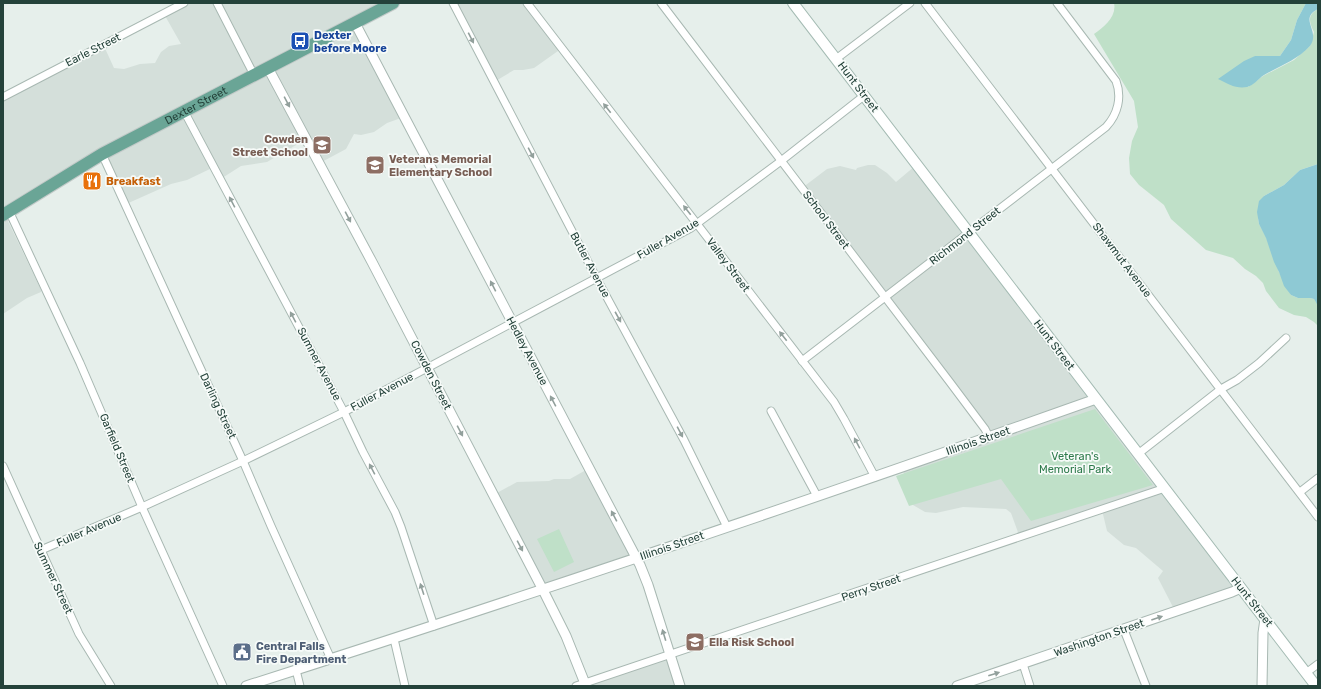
<svg xmlns="http://www.w3.org/2000/svg" width="1321" height="689" viewBox="0 0 1321 689" font-family="Rubik,sans-serif">
<rect width="100%" height="100%" fill="#e6efeb"/>
<g fill="#d4dfda">
<polygon points="180,3 384,3 354,19 401,118 387,123 374,132 361,135 354,134 346,149 318,164 303,141 267,162 241,166 219,180 212,168 187,180 171,184 124,205 101,158 5,215 41,290 41,292 27,298 3,314 3,97 103,44 114,68 124,69 140,64 155,63 161,52 169,46 181,44 164,14"/>
<polygon points="451,3 527,3 559,48 558,51 534,68 523,70 514,70 494,82"/>
<polygon points="868,165 875,165 887,173 896,182 915,166 1234,584 1233,587 1174,609 1158,578 1163,571 1136,548 1124,545 1107,531 1102,510 1019,535 1011,513 1006,509 963,507 936,513 925,512 913,505 902,467 986,435 802,188 827,169 840,166 856,170 857,168"/>
<polygon points="586,470 633,554 538,588 495,494 517,482 549,481 554,479 570,479"/>
<polygon points="665,654 677,686 585,686"/>
</g>
<g fill="#bfe0c8">
<path d="M1114,3H1306L1297,20L1291,40L1280,56H1255L1248,87L1263,76L1294,60L1310,46L1314,32C1309,22 1307,15 1318,9V164L1300,170L1284,185L1264,196L1258,218L1259,224L1266,237L1279,272L1291,295L1298,298H1310L1314,299L1318,305V326L1314,322L1306,317L1294,315L1279,308L1266,291L1263,283L1256,276L1245,269L1233,258L1206,250L1171,219L1164,205L1139,185L1130,174L1129,158L1132,141L1138,127L1134,101L1094,34C1104,27 1117,17 1114,3Z"/>
<polygon points="1095,409 1153,485 1031,521 1001,479 909,506 896,476"/>
<polygon points="559,529 574,562 554,572 537,539"/>
</g>
<g fill="#8ec9d4">
<path d="M1306,3H1318V9C1298,19 1321,31 1310,46C1297,60 1280,66 1264,75C1258,79 1253,86 1247,87C1236,89 1228,84 1218,79L1244,61L1255,56H1280L1291,40L1297,20Z"/>
<polygon points="1318,164 1318,306 1314,299 1310,298 1298,298 1291,295 1284,286 1279,272 1274,262 1266,238 1259,224 1257,212 1259,201 1264,196 1284,185 1300,170"/>
</g>
<g fill="none" stroke-linecap="round" stroke-linejoin="round">
<defs>
<g id="minor">
<polyline points="217,3 254,75"/>
<polyline points="453,3 597,279 684,440 727,527"/>
<polyline points="527,3 834,402 844,419 875,477"/>
<polyline points="661,3 949,381 985,429 989,437"/>
<polyline points="925,3 1318,517"/>
<polyline points="836,59 910,3"/>
<polyline points="3,97 184,3"/>
<polyline points="184,111 344,412 363,452 395,512 401,527 434,626"/>
<polyline points="102,154 243,461 271,526 331,659"/>
<polyline points="9,211 80,363 142,507 223,686"/>
<path d="M802,361L1106,127C1118,114 1122,97 1116,81L1057,3"/>
<polyline points="771,411 817,496"/>
<polyline points="1138,454 1221,389 1237,380 1259,363 1286,338"/>
<polyline points="3,466 79,634 111,686"/>
<polyline points="1300,492 1318,478"/>
<polyline points="41,550 142,507 243,461 344,412 691,228 781,161 865,95"/>
<polyline points="1124,630 1146,686"/>
<polyline points="394,639 405,686"/>
<polyline points="1023,664 1030,686"/>
<polyline points="296,670 300,686"/>
<polyline points="1306,673 1318,664"/>
<polyline points="576,686 1165,488"/>
</g>
<g id="tertiary">
<polyline points="355,23 640,565 648,585 680,686"/>
<polyline points="268,68 372,262 543,590 566,636 586,686"/>
<path d="M246,686C531,595 814,499 1096,399"/>
<polyline points="957,686 1232,592 1241,588"/>
<polyline points="1262,686 1263,633 1265,619"/>
</g>
<polyline id="secondary" points="793,3 1316,686"/>
<g id="primary">
<path id="s1" d="M3,215L102,154L393,3"/>
</g>
</defs>
<use href="#minor" stroke="#a8b8b2" stroke-width="9"/>
<use href="#tertiary" stroke="#a8b8b2" stroke-width="11"/>
<use href="#secondary" stroke="#a4bbb3" stroke-width="12"/>
<use href="#primary" stroke="#c2cac8" stroke-width="14"/>
<use href="#minor" stroke="#fff" stroke-width="7"/>
<use href="#tertiary" stroke="#fff" stroke-width="9"/>
<use href="#secondary" stroke="#fff" stroke-width="10"/>
<use href="#primary" stroke="#6aa596" stroke-width="12"/>
</g>
<defs><path id="oneway-solid" d="M-6-.8H1V-3.2L6.5 0L1 3.2V.8H-6Z"/></defs>
<g fill="#92a09c">
<use href="#oneway-solid" transform="translate(471 38) rotate(63)"/>
<use href="#oneway-solid" transform="translate(287 102) rotate(62)"/>
<use href="#oneway-solid" transform="translate(607 108) rotate(-128)"/>
<use href="#oneway-solid" transform="translate(531 153) rotate(62)"/>
<use href="#oneway-solid" transform="translate(232 202) rotate(-118)"/>
<use href="#oneway-solid" transform="translate(687 210) rotate(-128)"/>
<use href="#oneway-solid" transform="translate(348 217) rotate(62)"/>
<use href="#oneway-solid" transform="translate(493 286) rotate(-117)"/>
<use href="#oneway-solid" transform="translate(293 317) rotate(-118)"/>
<use href="#oneway-solid" transform="translate(618 317) rotate(61)"/>
<use href="#oneway-solid" transform="translate(783 336) rotate(-128)"/>
<use href="#oneway-solid" transform="translate(553 401) rotate(-118)"/>
<use href="#oneway-solid" transform="translate(460 431) rotate(62)"/>
<use href="#oneway-solid" transform="translate(680 432) rotate(62)"/>
<use href="#oneway-solid" transform="translate(857 443) rotate(-118)"/>
<use href="#oneway-solid" transform="translate(372 469) rotate(-118)"/>
<use href="#oneway-solid" transform="translate(614 516) rotate(-118)"/>
<use href="#oneway-solid" transform="translate(520 546) rotate(62)"/>
<use href="#oneway-solid" transform="translate(422 589) rotate(-108)"/>
<use href="#oneway-solid" transform="translate(1157 618) rotate(-19)"/>
<use href="#oneway-solid" transform="translate(664 635) rotate(-107)"/>
<use href="#oneway-solid" transform="translate(994 674) rotate(-18)"/>
</g>
<defs>
<symbol id="bus-square" viewBox="-11 -11 22 22"><rect x="-9" y="-9" width="18" height="18" rx="4" fill="#1a4fb4" stroke="#f7fbf9"/><path d="M-5-6H5V4H4V6H2V4H-2V6H-4V4H-5ZM-3.5-4V0h7V-4ZM-3.5 1.2v1.5H-2V1.2ZM2 1.2v1.5H3.5V1.2Z" fill="#fff"/></symbol>
<symbol id="school-square" viewBox="-11 -11 22 22"><rect x="-9" y="-9" width="18" height="18" rx="4" fill="#8d6e63" stroke="#f7fbf9"/><path d="M0-5L7-2L0 1L-7-2ZM-4 1L0 2.5L4 1V4Q0 6-4 4Z" fill="#fff"/></symbol>
<symbol id="restaurant-square" viewBox="-11 -11 22 22"><rect x="-9" y="-9" width="18" height="18" rx="4" fill="#e8710a" stroke="#f7fbf9"/><path d="M-5-6h1v4h1v-4h1v4h1v-4h1v5L-1.5 .5V6h-2V.5L-5-1ZM5-6V6H3V1.5H1.5Q1.5-4 5-6Z" fill="#fff"/></symbol>
<symbol id="civic-square" viewBox="-11 -11 22 22"><rect x="-9" y="-9" width="18" height="18" rx="4" fill="#5c6f8a" stroke="#f7fbf9"/><path d="M-.6-6.5H3V-4.5H.6V-3L4-1V1h2V6H-6V1h2V-1L-.6-3ZM-1.2 2.5V6h2.4V2.5Z" fill="#fff"/></symbol>
</defs>
<g fill-rule="evenodd">
<use href="#bus-square" x="289" y="30" width="22" height="22"/>
<use href="#school-square" x="311" y="134" width="22" height="22"/>
<use href="#school-square" x="364" y="154" width="22" height="22"/>
<use href="#restaurant-square" x="81" y="170" width="22" height="22"/>
<use href="#school-square" x="684" y="631" width="22" height="22"/>
<use href="#civic-square" x="231" y="641" width="22" height="22"/>
</g>
<g text-anchor="middle" dominant-baseline="central" stroke-width="3.5" stroke-linejoin="round" paint-order="stroke">
<g font-size="11" font-weight="bold" fill="#164399" stroke="#f7fbf9" text-anchor="start">
<text x="314" y="35">Dexter<tspan x="314" dy="13">before Moore</tspan></text>
</g>
<g font-size="11" fill="#24423a" stroke="#f7fbf9">
<text transform="translate(93 50) rotate(-27)">Earle Street</text>
<text transform="translate(858 87) rotate(53)">Hunt Street</text>
<text stroke="none"><textPath href="#s1" startOffset="222">Dexter Street</textPath></text>
<text transform="translate(826 220) rotate(53)">School Street</text>
<text transform="translate(965 236) rotate(-38)">Richmond Street</text>
<text transform="translate(668 239) rotate(-30)">Fuller Avenue</text>
<text transform="translate(1122 260) rotate(53)">Shawmut Avenue</text>
<text transform="translate(590 265) rotate(62)">Butler Avenue</text>
<text transform="translate(728 265) rotate(53)">Valley Street</text>
<text transform="translate(1054 345) rotate(53)">Hunt Street</text>
<text transform="translate(527 351) rotate(62)">Hedley Avenue</text>
<text transform="translate(319 364) rotate(62)">Sumner Avenue</text>
<text transform="translate(431 375) rotate(63)">Cowden Street</text>
<text transform="translate(382 392) rotate(-28)">Fuller Avenue</text>
<text transform="translate(218 406) rotate(65)">Darling Street</text>
<text transform="translate(978 441) rotate(-19)">Illinois Street</text>
<text transform="translate(117 448) rotate(67)">Garfield Street</text>
<text transform="translate(89 530) rotate(-23)">Fuller Avenue</text>
<text transform="translate(672 546) rotate(-19)">Illinois Street</text>
<text transform="translate(53 578) rotate(65)">Summer Street</text>
<text transform="translate(871 588) rotate(-19)">Perry Street</text>
<text transform="translate(1252 602) rotate(52)">Hunt Street</text>
<text transform="translate(1099 638) rotate(-19)">Washington Street</text>
</g>
<g font-size="11" font-weight="bold" fill="#785e54" stroke="#f7fbf9" text-anchor="start">
<text x="308" y="139" text-anchor="end">Cowden<tspan x="308" dy="13">Street School</tspan></text>
<text x="389" y="159">Veterans Memorial<tspan x="389" dy="13">Elementary School</tspan></text>
<text x="709" y="642">Ella Risk School</text>
</g>
<g font-size="11" font-weight="bold" fill="#c56008" stroke="#f7fbf9" text-anchor="start">
<text x="106" y="181">Breakfast</text>
</g>
<g font-size="11" fill="#2d7a4b" stroke="#f7fbf9">
<text x="1075" y="456">Veteran's<tspan x="1075" dy="13">Memorial Park</tspan></text>
</g>
<g font-size="11" font-weight="bold" fill="#4e5e75" stroke="#f7fbf9" text-anchor="start">
<text x="256" y="646">Central Falls<tspan x="256" dy="13">Fire Department</tspan></text>
</g>
</g>
<rect width="1321" height="689" fill="none" stroke="#24423a" stroke-width="8"/>
</svg>
